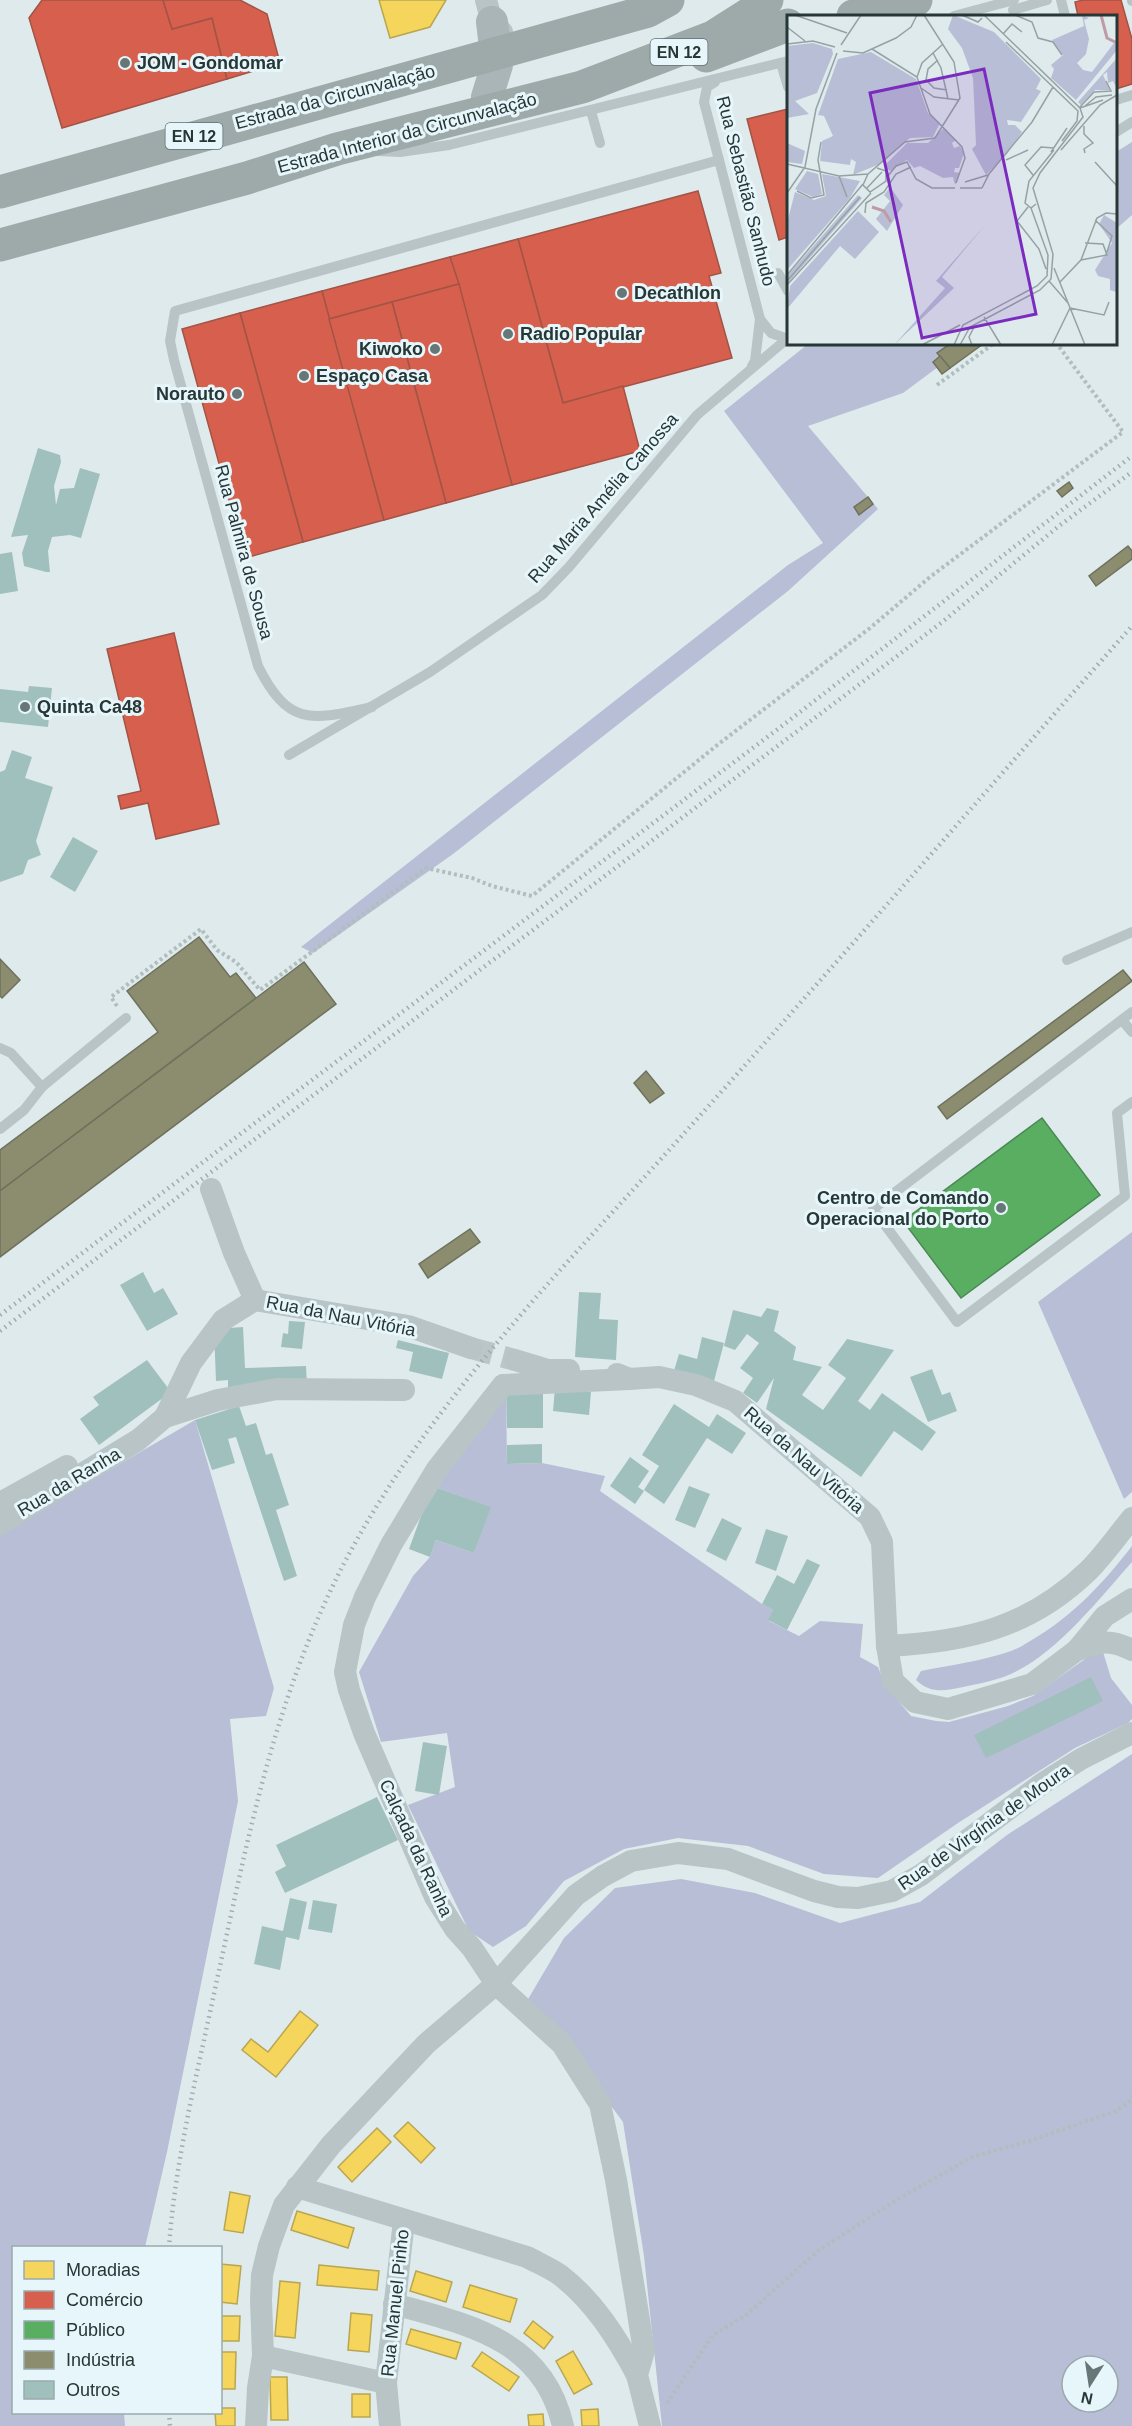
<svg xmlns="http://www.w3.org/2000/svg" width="1132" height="2426" viewBox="0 0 1132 2426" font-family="Arial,sans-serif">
<rect width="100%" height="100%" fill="#dfeaed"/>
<g fill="#b8bed5" fill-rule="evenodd">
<polygon points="1132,142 1132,215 1116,229 1116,152"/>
<polygon points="808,344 969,344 903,393 808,426 878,509 788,591 453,854 313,953 301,947 788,565 823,543 724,411"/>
<polygon points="1132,1232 1132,1492 1124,1499 1038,1302"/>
<polygon points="506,1389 507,1464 542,1463 605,1476 600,1491 762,1604 773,1610 769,1621 799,1636 820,1621 863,1624 860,1657 878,1667 885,1685 911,1716 936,1721 949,1722 1008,1706 1033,1696 1092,1654 1103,1652 1111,1678 1132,1705 1132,1719 1128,1723 1075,1748 958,1823 878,1878 824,1874 748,1846 678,1838 624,1849 564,1881 526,1926 493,1947 469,1931 408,1805 455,1787 447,1733 381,1742 359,1672 413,1576 430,1557 436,1540 474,1553 490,1507 432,1486"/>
<polygon points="195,1420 274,1688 266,1716 230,1719 238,1801 167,2152 145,2247 14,2248 14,2412 124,2413 125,2426 0,2426 0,1534"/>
<path d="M1132,1546V1562C1099,1599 1057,1653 1011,1674C997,1680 978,1684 963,1687C944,1691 931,1694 916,1680L921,1671C951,1665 982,1661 1011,1651C1020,1648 1028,1642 1035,1638C1075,1614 1104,1582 1132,1546Z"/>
<path d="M1132,1754V2426H662L644,2256L623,2122L553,2027L527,2001L564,1938L615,1888L681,1879L755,1893L840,1923L920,1902L1007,1835ZM1072,2366H1108V2402H1072Z"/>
</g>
<g fill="#f6d55c" stroke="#b8a651" stroke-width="1.5">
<polygon points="379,0 446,0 430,27 390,38"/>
<polygon points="300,2011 318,2025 276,2077 242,2050 251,2039 268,2052"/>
<polygon points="408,2122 435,2148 421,2163 394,2136"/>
<polygon points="377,2128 391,2142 352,2182 338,2167"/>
<polygon points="230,2192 250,2196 243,2233 224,2230"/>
<polygon points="297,2211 354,2228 348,2248 291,2230"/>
<polygon points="220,2264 241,2266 237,2304 220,2302"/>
<polygon points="319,2265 379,2271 377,2290 317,2285"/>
<polygon points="416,2271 452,2282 446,2302 410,2291"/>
<polygon points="280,2281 300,2283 295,2338 275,2336"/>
<polygon points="470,2285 517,2299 510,2322 463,2307"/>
<polygon points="351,2313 372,2315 369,2352 348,2350"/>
<polygon points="220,2316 240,2316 239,2341 220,2341"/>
<polygon points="533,2321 553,2337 544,2349 524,2333"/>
<polygon points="411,2329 461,2343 456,2359 406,2344"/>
<polygon points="573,2351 592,2384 574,2394 556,2361"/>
<polygon points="220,2352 236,2352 235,2389 220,2389"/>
<polygon points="482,2352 519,2377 509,2391 472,2366"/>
<polygon points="270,2377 287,2377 288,2420 271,2420"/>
<rect x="352" y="2394" width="18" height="23"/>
<polygon points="220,2408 235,2408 235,2426 216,2426 215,2412 220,2412"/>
<polygon points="598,2409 599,2426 582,2426 581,2410"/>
<polygon points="543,2414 544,2426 529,2426 528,2415"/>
</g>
<g fill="#d6604d" stroke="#a25446" stroke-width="1.5">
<polygon points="42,0 163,0 172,29 212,18 227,79 62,128 29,18"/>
<polygon points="163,0 240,0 267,14 280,63 227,79 212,18 172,29"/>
<polygon points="1083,0 1121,0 1132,39 1132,84 1116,89 1116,16 1078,16 1075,2"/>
<polygon points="788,109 788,237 779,240 747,119"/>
<polygon points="698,191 721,273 709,276 732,358 563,403 518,239"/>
<polygon points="518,239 563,403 623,386 640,451 512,485 450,257"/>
<polygon points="450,257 459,284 329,319 322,291"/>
<polygon points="459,284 512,485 446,503 392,302"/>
<polygon points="322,291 384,520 303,542 240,313"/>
<polygon points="392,302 446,503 384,520 329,319"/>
<polygon points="240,313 303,542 245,558 182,329"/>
<polygon points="174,633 219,824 156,839 148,803 121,809 118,796 141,791 107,649"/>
</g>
<polygon fill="#5aae61" stroke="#4b8a54" stroke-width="1.5" points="1042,1118 1100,1195 961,1298 903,1221"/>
<g fill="#8c8c6e" stroke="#6e725d" stroke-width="1.5">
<polygon points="950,344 983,344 950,368 937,353"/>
<polygon points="940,356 950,368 942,374 933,362"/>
<polygon points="1069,482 1073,488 1062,497 1057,491"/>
<polygon points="868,497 873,504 859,515 854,507"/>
<polygon points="1128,546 1132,551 1132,559 1096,586 1089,576"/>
<polygon points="199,937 230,977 236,973 256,998 0,1191 0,1150 158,1032 127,991"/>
<polygon points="0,959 20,980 2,998 0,996"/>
<polygon points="304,962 336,1004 0,1257 0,1191"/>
<polygon points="1123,970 1132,981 947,1119 938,1107"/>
<polygon points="646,1071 664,1093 650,1103 634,1083"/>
<polygon points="470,1229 480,1242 428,1278 419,1264"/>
</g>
<g fill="#a0c0be">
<polygon points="38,448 60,455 61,462 54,486 56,505 60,489 74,488 80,468 100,474 81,538 70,535 52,537 48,551 50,572 46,572 24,566 22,553 28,535 11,537"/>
<polygon points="12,552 18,591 0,594 0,554"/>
<polygon points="29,686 52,688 48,727 0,722 0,689 28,692"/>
<polygon points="12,750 32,757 25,778 53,787 36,841 41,855 28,860 23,874 0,882 0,772 5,770"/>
<polygon points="73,837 98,851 75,892 50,877"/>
<polygon points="143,1272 154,1293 163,1288 178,1314 147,1331 120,1285"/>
<polygon points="579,1292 601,1293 599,1319 618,1320 616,1360 575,1357"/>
<polygon points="767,1308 779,1311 774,1331 796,1347 793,1360 822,1367 802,1395 823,1410 846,1378 828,1365 847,1339 894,1350 858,1401 870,1410 882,1393 936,1432 922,1451 894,1431 861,1477 766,1409 774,1378 757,1403 743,1393 753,1378 740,1368 759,1343 747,1334 735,1350 724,1346 733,1310 761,1317"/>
<polygon points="289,1321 305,1322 302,1349 281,1347 283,1333 288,1334"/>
<polygon points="243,1327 245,1368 306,1366 307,1386 228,1390 228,1380 216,1381 214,1329"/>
<polygon points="702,1337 724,1343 714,1381 674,1371 679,1354 697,1359"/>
<polygon points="398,1340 449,1353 442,1379 409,1371 413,1352 396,1348"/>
<polygon points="147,1360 171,1392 99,1445 80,1419 99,1405 93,1397"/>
<polygon points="932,1369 942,1395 950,1392 957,1411 928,1422 910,1377"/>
<polygon points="555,1388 591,1392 589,1415 553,1411"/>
<polygon points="506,1389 543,1389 543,1428 507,1428"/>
<polygon points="674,1404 709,1427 717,1414 746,1433 732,1454 707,1438 664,1504 644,1490 659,1466 642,1455"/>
<polygon points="239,1406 246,1426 256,1423 266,1455 272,1453 289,1505 276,1510 297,1576 284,1581 236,1437 228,1439 235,1463 212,1470 195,1420"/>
<polygon points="542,1444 542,1463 507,1464 507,1445"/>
<polygon points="630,1457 649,1471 638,1487 644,1491 635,1504 610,1486"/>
<polygon points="432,1486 491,1507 474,1553 436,1540 430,1557 409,1549"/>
<polygon points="689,1486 710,1494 695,1528 675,1520"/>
<polygon points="722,1518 742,1528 726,1561 706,1551"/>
<polygon points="766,1529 788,1536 776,1571 755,1563"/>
<polygon points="807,1559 820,1565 787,1630 768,1620 773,1610 762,1604 777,1575 794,1584"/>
<polygon points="1091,1677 1103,1701 986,1758 974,1735"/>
<polygon points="423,1742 447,1746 439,1795 415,1791"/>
<polygon points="377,1797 398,1840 285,1893 275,1872 286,1866 276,1845"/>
<polygon points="290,1898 307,1902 299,1940 286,1937 280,1970 254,1964 262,1926 283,1931"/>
<polygon points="313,1900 337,1904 332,1933 308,1929"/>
</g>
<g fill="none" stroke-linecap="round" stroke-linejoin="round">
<polyline stroke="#bac6c8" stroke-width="22" stroke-dasharray="22 11" stroke-linecap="butt" points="471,1348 515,1360"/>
<g stroke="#b1bdbe" stroke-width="4" stroke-dasharray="3 3" stroke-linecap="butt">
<polyline points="937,385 993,344"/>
<polyline points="117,1006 111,997 201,929 217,950 236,962 260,990 426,868 472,878 492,886 532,896 716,746 870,628 930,577 1123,432 1057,344"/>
<polyline points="667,2403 713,2335 746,2315 819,2250 895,2201 972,2157 1029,2141 1116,2111 1129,2102 1132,2096"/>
</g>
<g stroke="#b8c4c6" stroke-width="10">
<polyline points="1061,0 1065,16"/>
<polyline points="1132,0 1132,1"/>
<polyline points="1013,10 1047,0"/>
<polyline points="954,16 1014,0"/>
<polyline points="781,63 788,87"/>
<polyline points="715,82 707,87 704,102 760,319 771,333 788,339"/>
<polyline points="1116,100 1132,95"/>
<polyline points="591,111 600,143"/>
<polyline points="1116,132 1132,122"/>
<polyline points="377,151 400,152 449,145 788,61"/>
<polyline points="778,273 788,291"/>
<polyline points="752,366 755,361 760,319"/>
<path d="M372,707C312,720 289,728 258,666L174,360L170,341L175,311L719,160"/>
<polyline points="289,755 430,672 542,595 569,567 697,415 788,338"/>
<polyline points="1067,960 1132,932"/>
<polyline points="1132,1012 873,1209 957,1322 1125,1196 1117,1113 1132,1102"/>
<polyline points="1122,1020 1132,1032"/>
<polyline points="0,1048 11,1053 42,1087"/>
<polyline points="0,1129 24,1110 42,1087 126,1018"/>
</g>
<g stroke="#b8c4c6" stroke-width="22">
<polyline points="486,0 492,22 502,32"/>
<polyline points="211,1189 234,1253 255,1300"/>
<polyline points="255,1300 408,1326 471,1348"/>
<polyline points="515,1360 548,1370 569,1370"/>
<polyline points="617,1374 629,1379 659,1377 696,1385 735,1401 870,1517 882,1542 887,1646 893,1681 915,1702 948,1709 1032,1684 1077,1650 1105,1616 1132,1599"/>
<polyline points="629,1379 503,1385 437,1469 391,1545 365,1597 354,1625 345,1672 349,1690 364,1733 435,1897 455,1929 472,1948 496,1984 562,2044 600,2104 616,2180 635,2295 644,2351 637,2375 650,2426"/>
<polyline points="165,1417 218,1400 277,1389 404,1390"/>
<polyline points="0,1503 67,1466"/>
<polyline points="0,1524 138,1440 165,1417 191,1363 223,1320 255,1300"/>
<path d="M887,1646C966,1642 1029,1628 1088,1571C1104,1555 1117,1536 1132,1518"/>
<path d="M1077,1650C1101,1642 1108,1638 1132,1650"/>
<path d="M297,2187L527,2257C538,2263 550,2268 560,2275C594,2301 617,2338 637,2375"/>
<path d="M394,2304C469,2325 543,2339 563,2426"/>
<polyline points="263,2356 386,2383"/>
<polyline points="256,2426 258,2388 263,2356 261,2300 262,2275 269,2246 284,2205 331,2145 426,2044 496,1984 576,1895 603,1876 631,1861 678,1853 728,1859 814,1891 838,1897 858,1898 892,1891 921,1875 1043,1783 1081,1759 1132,1733"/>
<polyline points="390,2426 386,2383 404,2220"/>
</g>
<polyline stroke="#a9b5b6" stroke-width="32" points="487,97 497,65 492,22"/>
<g stroke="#9ea9aa" stroke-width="33">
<polyline points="853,16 916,0"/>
<polyline points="706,56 788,25"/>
<polyline points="0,192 648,11 668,0"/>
<polyline points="0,245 247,178 337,149 582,87 713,37 760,7 767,0"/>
</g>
<g stroke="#a3acad" stroke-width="4.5" stroke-dasharray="1.5 4.5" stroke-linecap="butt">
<polyline points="0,1315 778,729 1132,456"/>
<polyline points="0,1331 941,623 1059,526 1132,472"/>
<path d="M169,2248C175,2160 197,2075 215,1989C248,1838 275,1692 349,1554C433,1398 570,1261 688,1129C837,963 984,793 1132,626"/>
<polyline points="169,2412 170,2426"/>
</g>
</g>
<g fill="#677676" stroke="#e6f6fa" stroke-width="2">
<circle cx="125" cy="63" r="6"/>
<circle cx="622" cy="293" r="6"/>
<circle cx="508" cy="334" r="6"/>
<circle cx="435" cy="349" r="6"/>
<circle cx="304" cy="376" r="6"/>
<circle cx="237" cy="394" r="6"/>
<circle cx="25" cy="707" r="6"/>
<circle cx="1001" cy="1208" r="6"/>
</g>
<g text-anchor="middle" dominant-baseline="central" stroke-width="6" stroke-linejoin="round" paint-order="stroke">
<g fill="#e6f6fa" stroke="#607071" stroke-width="1.5">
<rect x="650.5" y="39" width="57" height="26" rx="4.5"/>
<rect x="165.5" y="123" width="57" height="26" rx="4.5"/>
</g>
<g font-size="16" font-weight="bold" fill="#273736">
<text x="679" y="52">EN 12</text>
<text x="194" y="136">EN 12</text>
</g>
<g font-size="18" font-weight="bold" fill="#273736" stroke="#e6f6fa" text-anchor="start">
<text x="137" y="63">JOM - Gondomar</text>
<text x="634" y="293">Decathlon</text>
<text x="520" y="334">Radio Popular</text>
<text x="423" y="349" text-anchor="end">Kiwoko</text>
<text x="316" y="376">Espaço Casa</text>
<text x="225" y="394" text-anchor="end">Norauto</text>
<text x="37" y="707">Quinta Ca48</text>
<text x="989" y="1198" text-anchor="end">Centro de Comando<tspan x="989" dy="21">Operacional do Porto</tspan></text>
</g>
<g font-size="18" fill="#273736" stroke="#e6f6fa">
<text transform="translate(335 97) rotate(-15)">Estrada da Circunvalação</text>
<text transform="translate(407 133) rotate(-15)">Estrada Interior da Circunvalação</text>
<text transform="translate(746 191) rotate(76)">Rua Sebastião Sanhudo</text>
<text transform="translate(603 498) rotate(-49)">Rua Maria Amélia Canossa</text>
<text transform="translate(244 552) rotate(75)">Rua Palmira de Sousa</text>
<text transform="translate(341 1316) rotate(11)">Rua da Nau Vitória</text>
<text transform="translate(804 1460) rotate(41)">Rua da Nau Vitória</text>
<text transform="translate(69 1482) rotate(-31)">Rua da Ranha</text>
<text transform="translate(984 1827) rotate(-35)">Rua de Virgínia de Moura</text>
<text transform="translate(416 1848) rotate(65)">Calçada da Ranha</text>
<text transform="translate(395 2303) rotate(-84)">Rua Manuel Pinho</text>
</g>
</g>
<g transform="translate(787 15)">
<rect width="330" height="330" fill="#dfeaed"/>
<path d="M166,0L207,17L254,64L249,74L254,76L234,107L220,105L221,110H228L235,117L220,139L199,160L185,134L189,130L186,63L175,33L161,14ZM295,0L302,3L297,5L302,24L299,39L290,48L296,55L305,57L330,24V35L289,85L264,63L267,54L264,50L276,40L265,25L297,11ZM26,28L45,34L46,39L30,78L8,86L22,99L0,103V31ZM84,37L129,64L141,98L153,108L146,122L123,123L95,148L66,160L69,147L64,144L63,150L33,146L35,126L46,121L37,101L31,100L51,44ZM330,43V74L326,66L321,68L320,57L316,60L323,75H308L294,90L291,87ZM157,113L169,125L165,128L167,133L173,131L177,138L172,153H168L167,157L173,158L168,170L166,162L156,163L133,151L127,153L120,145L103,156L97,151L120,128H141ZM0,128L18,136L15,149L0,147ZM20,156L31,159L35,179L26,182L8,174ZM35,159L73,166L63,183L0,255V208L8,177L27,185L39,181ZM103,172L116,190L100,216L89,204L103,186L97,180ZM71,180L75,183L0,269V261ZM71,196L92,217L68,244L53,231L0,294L3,271ZM317,200L330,208V296L329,277L323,275V264L311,261L308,255L325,228L312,209ZM198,210L155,262L167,273L107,330L158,273L149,266Z" fill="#b8bed5"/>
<path fill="none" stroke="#bf9aa7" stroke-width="3" d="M314,0L320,23L328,27M85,192L97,196L104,207"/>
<path fill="none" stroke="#95a2a4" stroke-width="1.5" d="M8,0L60,18M175,0L191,7L195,3M228,0L245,7L251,23L266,27L275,40M0,12L18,26M216,19L225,9L235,17M219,27L291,96L290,106L275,126M0,29L26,26L48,32M54,30L74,0M85,34L130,62L143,99L175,132L178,143L169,168M56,36L76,38L109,23L124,12L130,0M146,38L154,53L161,84M151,45L141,54L139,65L147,73L160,75M130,62L135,48L156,29M134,73L147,82L172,85M298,91L309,82L325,80M293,92L307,77L324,76L319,66M293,93L316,85M297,111V119L306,128L297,134L298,138M274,135L313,90L330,80M264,137L280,113M219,145L241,135M308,147L330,171M0,149L52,161L81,159M90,153L99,156V166L83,177L76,170L81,159L118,127L148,123L173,83L167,47L137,0M246,160L238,150L254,132L267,133M52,161L60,182M100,162L109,151L120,147L129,164L145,173H168M178,167L201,160M80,173L95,157M173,173H195M195,173L202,159L245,107L266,72M10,176L24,183L37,180L31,145L34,127M0,178L18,152L29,94L50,38M249,189L244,193L238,188L242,166L267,135M241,192L230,206L252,234L259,254M78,198L79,188L97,177L109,159L124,152M308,205L325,221L320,237M294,245L310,203L319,198L330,199M267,253L298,330M0,260L76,169M0,266L73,182M262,266L281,288M273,267L294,245L320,240L316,229L298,228M0,270L84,178M283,293L317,300L322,287M197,302L214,330M135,330L173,310M167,330L176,310L250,271L260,261L261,240L244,193M173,330L183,312L253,275L264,264L266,239L246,173L253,158L296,102L293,93L197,0M185,330L182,322L187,312M265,330L283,293"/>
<path fill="#7b2cbf" fill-opacity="0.15" stroke="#7b2cbf" stroke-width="3" d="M197,54L249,299L135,323L83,78Z"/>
<rect width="330" height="330" fill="none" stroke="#273736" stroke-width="3"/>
</g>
<rect x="12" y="2246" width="210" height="168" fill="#e6f6fa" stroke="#9aaaac" stroke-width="1.5"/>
<rect x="24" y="2261" width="30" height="18" fill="#f6d55c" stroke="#9aaaac" stroke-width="1.5"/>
<text x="66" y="2276" font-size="18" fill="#273736">Moradias</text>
<rect x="24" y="2291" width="30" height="18" fill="#d6604d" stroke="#9aaaac" stroke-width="1.5"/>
<text x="66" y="2306" font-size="18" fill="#273736">Comércio</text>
<rect x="24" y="2321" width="30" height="18" fill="#5aae61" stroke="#9aaaac" stroke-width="1.5"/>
<text x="66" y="2336" font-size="18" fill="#273736">Público</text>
<rect x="24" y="2351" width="30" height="18" fill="#8c8c6e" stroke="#9aaaac" stroke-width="1.5"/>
<text x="66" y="2366" font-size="18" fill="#273736">Indústria</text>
<rect x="24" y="2381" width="30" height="18" fill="#a0c0be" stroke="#9aaaac" stroke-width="1.5"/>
<text x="66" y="2396" font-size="18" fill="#273736">Outros</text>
<g transform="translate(1090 2384) rotate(192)"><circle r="28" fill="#e6f6fa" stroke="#9aaaac" stroke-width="1.5"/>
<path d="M0-4.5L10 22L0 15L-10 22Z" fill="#677676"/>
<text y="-9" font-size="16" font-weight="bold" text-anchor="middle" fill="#273736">N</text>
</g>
</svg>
